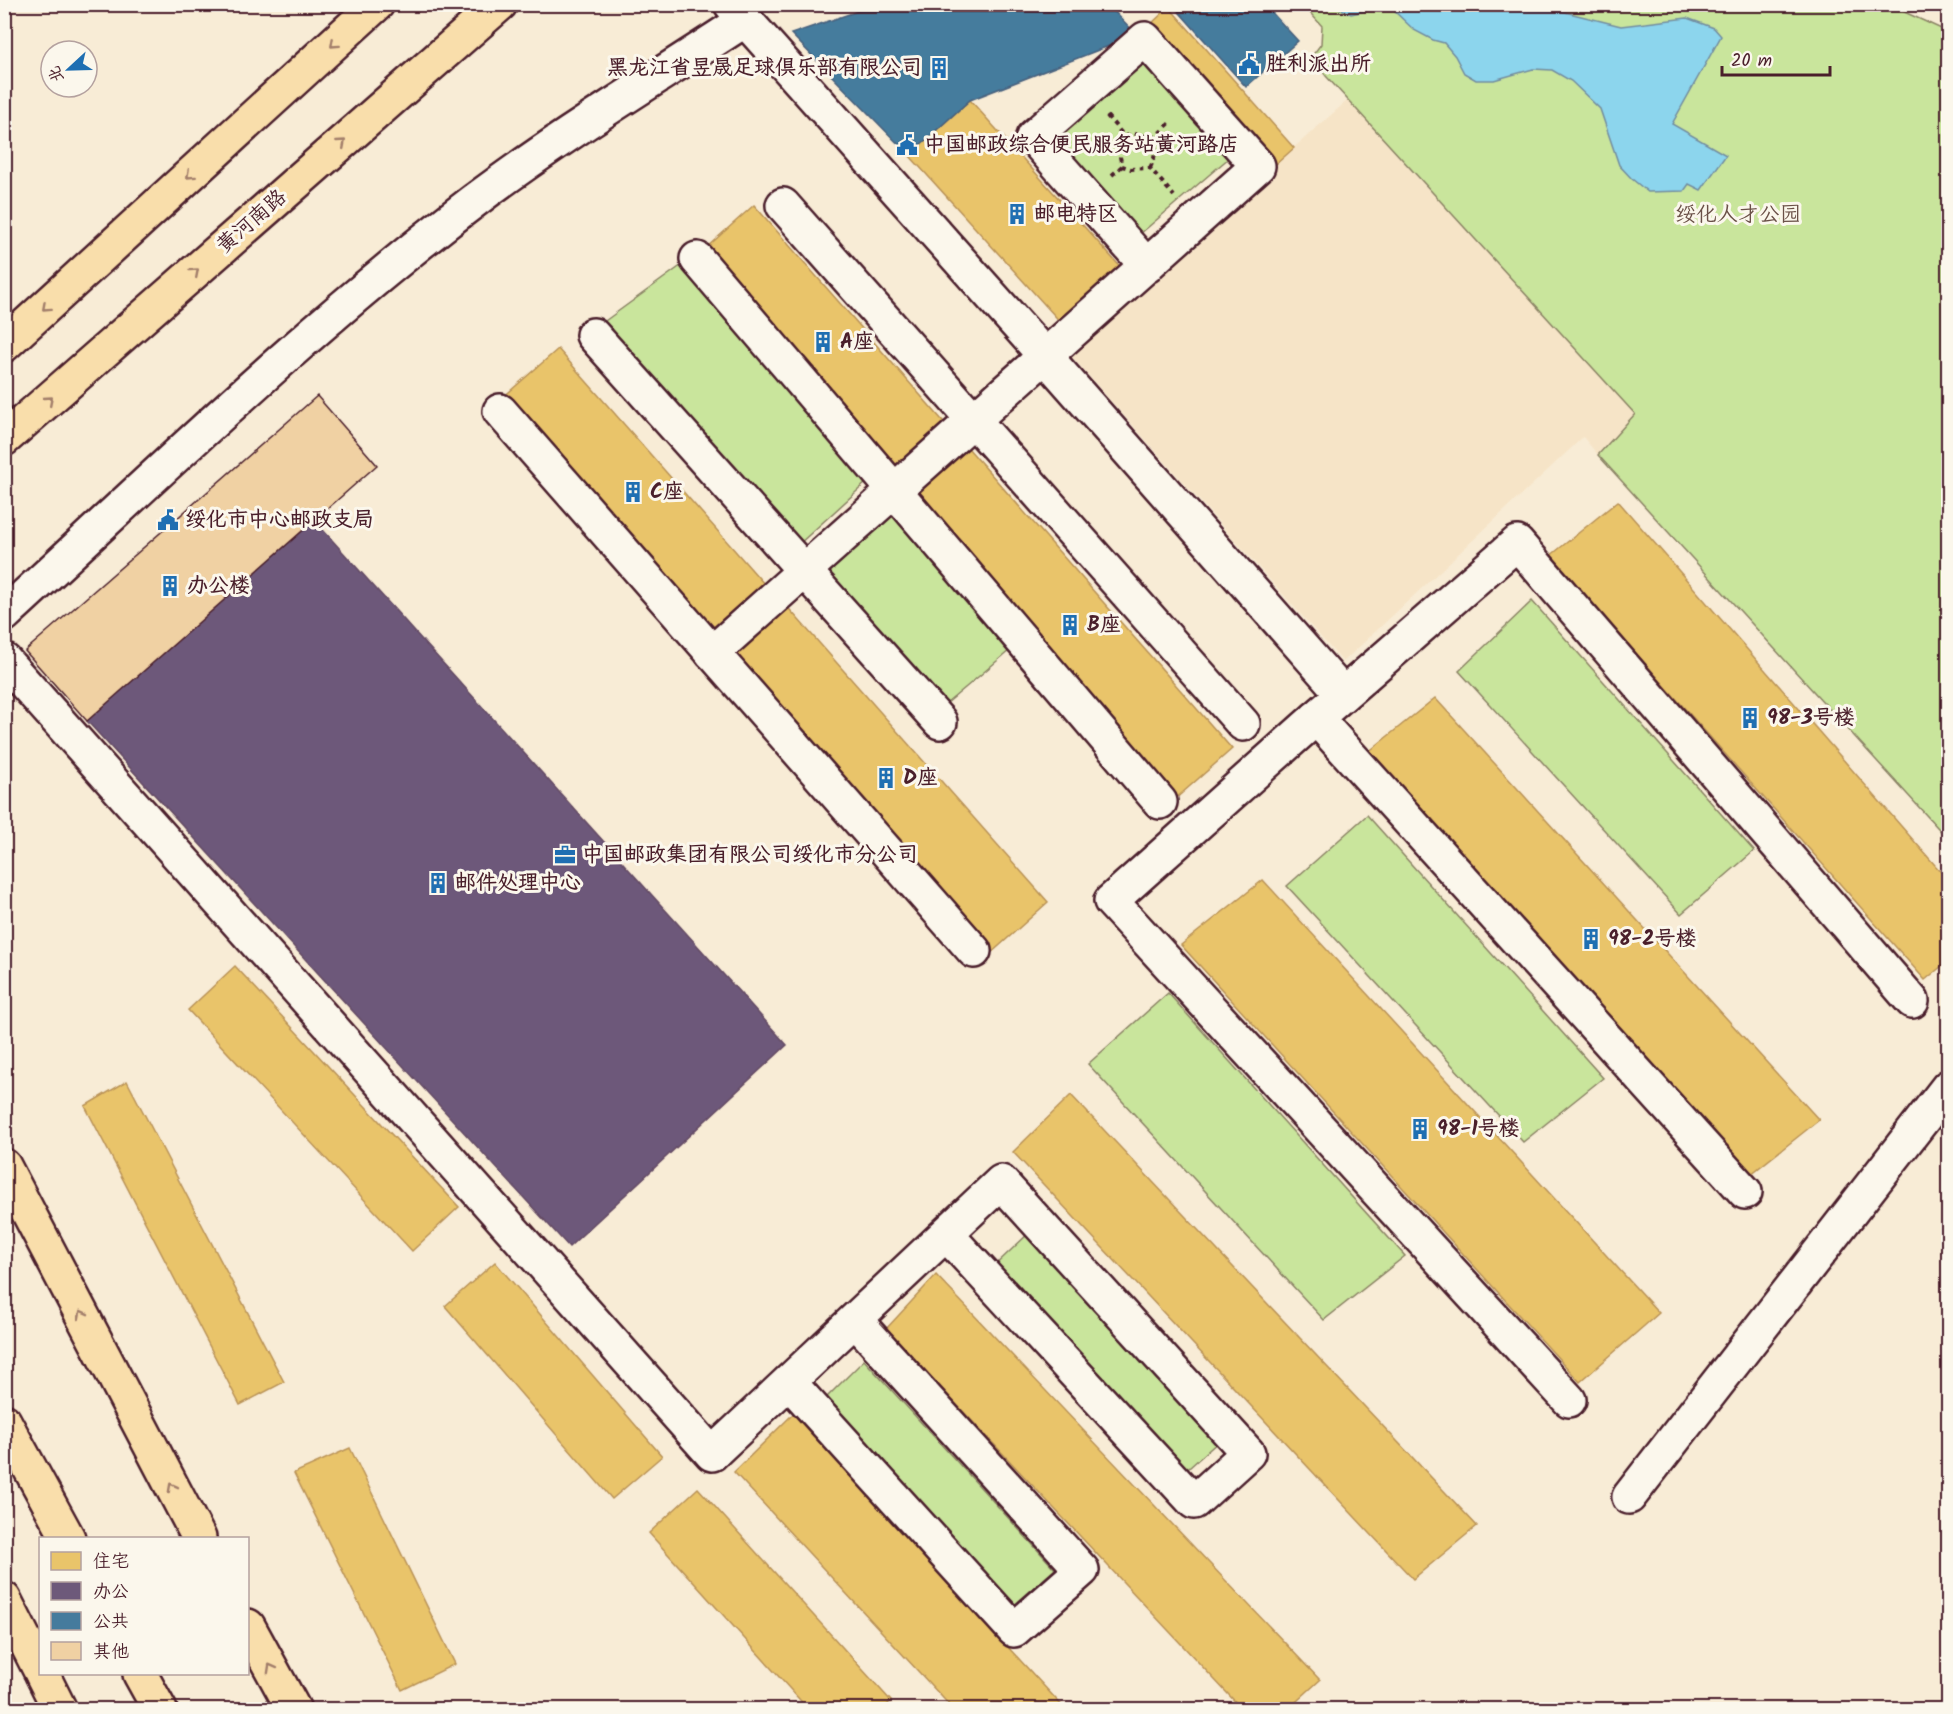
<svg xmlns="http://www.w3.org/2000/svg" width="1953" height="1714" viewBox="0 0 1953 1714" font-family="Kalam,'LXGW WenKai TC',sans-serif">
<rect width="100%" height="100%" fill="#f8ecd6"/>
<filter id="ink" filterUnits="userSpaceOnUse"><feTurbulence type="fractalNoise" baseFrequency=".0167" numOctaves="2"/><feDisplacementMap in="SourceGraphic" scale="12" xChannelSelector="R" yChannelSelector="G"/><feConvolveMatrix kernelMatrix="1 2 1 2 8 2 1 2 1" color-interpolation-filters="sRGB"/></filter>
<g filter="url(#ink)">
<polygon fill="#f6e4c7" points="1348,100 1635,414 1598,455 1583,437 1343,662 1065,349"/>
<g fill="#c9e59c" stroke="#8a8264" stroke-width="1.5">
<polygon points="1887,4 1948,32 1948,839 1598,455 1635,414 1326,76 1312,56 1321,44 1322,26 1303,5"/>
<polygon points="1145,62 1230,157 1133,240 1048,147"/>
<polygon points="693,257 879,471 798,545 598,326"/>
<polygon points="897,507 1016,645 940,709 823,574"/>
<polygon points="1532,601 1754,851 1681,914 1459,671"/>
<polygon points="1367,815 1603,1078 1523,1142 1287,886"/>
<polygon points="1168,993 1405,1256 1324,1320 1088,1064"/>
<polygon points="1030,1232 1220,1440 1179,1477 989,1271"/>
<polygon points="864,1360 1055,1569 1013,1606 824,1400"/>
</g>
<polygon fill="#8cd5ed" stroke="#728c9f" stroke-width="1.5" points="1537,5 1621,26 1687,18 1714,28 1721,36 1672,124 1726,155 1701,190 1689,184 1684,191 1648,192 1632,179 1619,165 1600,109 1571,81 1552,70 1533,69 1494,80 1476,80 1464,73 1455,56 1444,43 1433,40 1414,30 1393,10 1383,7 1351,14 1333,5"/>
<g fill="#e9c46a" stroke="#b99257" stroke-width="1.5">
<polygon points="1169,7 1294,148 1275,165 1150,25"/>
<polygon points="970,100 1125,272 1064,326 909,155"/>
<polygon points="754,205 949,428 892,478 697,256"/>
<polygon points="558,349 765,585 709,635 501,399"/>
<polygon points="968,448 1232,749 1173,801 908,500"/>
<polygon points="1618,501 1948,880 1948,961 1925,980 1550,556"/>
<polygon points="783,602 1048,902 989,955 724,654"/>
<polygon points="1435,698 1819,1120 1746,1178 1362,757"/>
<polygon points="1263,880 1659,1313 1580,1382 1181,945"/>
<polygon points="235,966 459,1207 412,1251 188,1010"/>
<polygon points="127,1081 284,1382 240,1405 85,1106"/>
<polygon points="1071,1095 1477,1526 1413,1579 1013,1152"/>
<polygon points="495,1262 662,1456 612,1499 445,1306"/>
<polygon points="936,1275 1320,1680 1287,1710 1243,1710 886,1329"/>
<polygon points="793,1414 1066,1710 954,1710 734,1472"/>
<polygon points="350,1448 455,1664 402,1690 294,1473"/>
<polygon points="698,1488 891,1701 882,1710 809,1710 649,1533"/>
</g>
<polygon fill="#6d597a" stroke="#624862" stroke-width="1.5" points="314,520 787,1045 569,1247 87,721"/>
<g fill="#457b9d" stroke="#465f7b" stroke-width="1.5">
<polygon points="878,4 1107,4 1137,35 970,100 909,155 791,34"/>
<polygon points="1172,4 1264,4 1298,41 1246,87"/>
</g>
<polygon fill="#f0d1a3" stroke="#4a1f2b" stroke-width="1.5" points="317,396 377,465 87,721 25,651"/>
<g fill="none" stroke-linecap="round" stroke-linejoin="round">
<defs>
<g id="street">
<polyline points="731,4 1045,356 1343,694"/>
<polyline points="783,205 1243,724"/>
<polyline points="697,259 1160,802"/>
<polyline points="593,335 940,722"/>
<polyline points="500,411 974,951"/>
<path d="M4,615C158,474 308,327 474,201C560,136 655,79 745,20"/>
<path d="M712,653C893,490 1076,329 1258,166L1145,39L1033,137L1147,266"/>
<polyline points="4,660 712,1454 1001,1182 1248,1453 1194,1502 946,1234"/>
<polyline points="1316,718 1745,1192"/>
<polyline points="789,1382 1014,1630 1082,1570 855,1320"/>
<polyline points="1569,1400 1111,901 1316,718 1517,543 1912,1001"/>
<polyline points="1629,1497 1948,1087"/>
</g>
<g id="primary">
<polyline points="4,345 377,4"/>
<polyline points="4,439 500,4"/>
<polyline points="4,1166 199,1538"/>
<polyline points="4,1421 68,1538"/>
<polyline points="4,1599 40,1670"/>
<polyline points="248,1626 294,1710"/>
<polyline points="42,1674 60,1710"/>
<polyline points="140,1674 160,1710"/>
</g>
</defs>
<use href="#street" stroke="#4a1f2b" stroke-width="38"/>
<use href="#primary" stroke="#4a1f2b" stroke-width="38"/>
<g stroke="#4a1f2b" stroke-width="4" stroke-dasharray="4.5 4.5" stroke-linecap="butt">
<polyline points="1107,116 1124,136"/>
<polyline points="1153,139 1172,121"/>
<path d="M1150,168C1155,158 1157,149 1153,139L1139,134L1124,136L1120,157L1122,166L1131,169L1150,168L1174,196"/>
<polyline points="1112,175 1122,166"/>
</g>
<use href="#street" stroke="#fbf7ec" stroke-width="33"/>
<use href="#primary" stroke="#f9deab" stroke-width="33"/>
</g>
<defs><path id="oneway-chevron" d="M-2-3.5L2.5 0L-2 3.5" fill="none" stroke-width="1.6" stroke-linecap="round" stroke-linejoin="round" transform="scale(1.5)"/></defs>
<g stroke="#a27e6b">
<use href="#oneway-chevron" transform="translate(334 44) rotate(138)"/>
<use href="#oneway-chevron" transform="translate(342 143) rotate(-41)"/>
<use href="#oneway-chevron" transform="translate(190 175) rotate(138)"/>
<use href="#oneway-chevron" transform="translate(195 272) rotate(-41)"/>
<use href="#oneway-chevron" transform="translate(46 307) rotate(138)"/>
<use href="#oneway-chevron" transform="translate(49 400) rotate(-41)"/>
<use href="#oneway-chevron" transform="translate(82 1314) rotate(-118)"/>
<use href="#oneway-chevron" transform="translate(172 1487) rotate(-118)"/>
<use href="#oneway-chevron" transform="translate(271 1668) rotate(-119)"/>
</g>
</g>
<defs>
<symbol id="civic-bare" viewBox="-9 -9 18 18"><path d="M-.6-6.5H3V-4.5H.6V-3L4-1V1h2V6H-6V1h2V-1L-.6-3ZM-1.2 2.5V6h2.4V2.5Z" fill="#1f6fb2" stroke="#fbf7ec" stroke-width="2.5" paint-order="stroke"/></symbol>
<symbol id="building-bare" viewBox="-9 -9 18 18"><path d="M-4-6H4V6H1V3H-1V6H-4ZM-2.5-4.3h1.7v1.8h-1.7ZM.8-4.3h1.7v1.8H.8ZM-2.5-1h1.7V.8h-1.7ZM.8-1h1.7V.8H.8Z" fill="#1f6fb2" stroke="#fbf7ec" stroke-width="2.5" paint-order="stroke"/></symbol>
<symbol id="office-bare" viewBox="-9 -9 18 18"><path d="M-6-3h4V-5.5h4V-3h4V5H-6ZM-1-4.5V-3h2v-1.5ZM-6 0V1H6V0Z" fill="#1f6fb2" stroke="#fbf7ec" stroke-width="2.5" paint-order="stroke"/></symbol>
</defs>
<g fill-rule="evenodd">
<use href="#civic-bare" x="1234" y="49" width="30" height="30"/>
<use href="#building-bare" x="924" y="53" width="30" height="30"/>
<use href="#civic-bare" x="892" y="130" width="30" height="30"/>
<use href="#building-bare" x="1002" y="199" width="30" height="30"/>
<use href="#building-bare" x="808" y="327" width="30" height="30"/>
<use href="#building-bare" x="618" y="477" width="30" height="30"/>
<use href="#civic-bare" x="153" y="505" width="30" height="30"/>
<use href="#building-bare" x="155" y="571" width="30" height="30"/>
<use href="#building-bare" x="1055" y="610" width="30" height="30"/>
<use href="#building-bare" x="1735" y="703" width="30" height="30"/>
<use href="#building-bare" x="871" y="763" width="30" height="30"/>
<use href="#office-bare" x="550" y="840" width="30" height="30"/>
<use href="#building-bare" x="423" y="868" width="30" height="30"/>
<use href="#building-bare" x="1576" y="924" width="30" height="30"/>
<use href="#building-bare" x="1405" y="1114" width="30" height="30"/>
</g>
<g text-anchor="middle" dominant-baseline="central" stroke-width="6" stroke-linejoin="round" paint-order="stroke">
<g font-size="21" font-weight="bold" fill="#4a1f2b" stroke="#fbf7ec" text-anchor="start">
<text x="1266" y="64">胜利派出所</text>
<text x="922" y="68" text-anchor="end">黑龙江省昱晟足球俱乐部有限公司</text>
<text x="924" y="145">中国邮政综合便民服务站黄河路店</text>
<text x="1034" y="214">邮电特区</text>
<text x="840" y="342">A座</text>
<text x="650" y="492">C座</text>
<text x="185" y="520">绥化市中心邮政支局</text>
<text x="187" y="586">办公楼</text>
<text x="1087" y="625">B座</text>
<text x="1767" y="718">98-3号楼</text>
<text x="903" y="778">D座</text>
<text x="582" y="855">中国邮政集团有限公司绥化市分公司</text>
<text x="455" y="883">邮件处理中心</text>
<text x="1608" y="939">98-2号楼</text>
<text x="1437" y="1129">98-1号楼</text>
</g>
<g font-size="21" fill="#6a5047" stroke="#fbf7ec">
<text x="1738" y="215">绥化人才公园</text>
</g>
<g font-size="21" fill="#4a1f2b" stroke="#fbf7ec">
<text transform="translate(252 222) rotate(-41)">黄河南路</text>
</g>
</g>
<rect width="1953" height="1714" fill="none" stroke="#fbf7ec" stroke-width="24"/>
<rect x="12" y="12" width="1929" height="1690" fill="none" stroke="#4a1f2b" stroke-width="2" filter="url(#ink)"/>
<rect x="39" y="1537" width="210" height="138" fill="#fbf7ec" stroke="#b4a19f" stroke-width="1.5"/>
<rect x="51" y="1552" width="30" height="18" fill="#e9c46a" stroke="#b4a19f" stroke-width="1.5"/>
<text x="93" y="1567" font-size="18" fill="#4a1f2b">住宅</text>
<rect x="51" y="1582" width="30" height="18" fill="#6d597a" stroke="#b4a19f" stroke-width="1.5"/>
<text x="93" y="1597" font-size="18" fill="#4a1f2b">办公</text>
<rect x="51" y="1612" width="30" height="18" fill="#457b9d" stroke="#b4a19f" stroke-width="1.5"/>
<text x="93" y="1627" font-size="18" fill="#4a1f2b">公共</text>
<rect x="51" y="1642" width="30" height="18" fill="#f0d1a3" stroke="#b4a19f" stroke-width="1.5"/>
<text x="93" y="1657" font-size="18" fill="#4a1f2b">其他</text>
<g transform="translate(69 69) rotate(248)"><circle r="28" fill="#fbf7ec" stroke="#b4a19f" stroke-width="1.5"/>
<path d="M0-4.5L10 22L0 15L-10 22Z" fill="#1f6fb2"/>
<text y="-9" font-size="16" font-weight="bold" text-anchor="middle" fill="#4a1f2b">北</text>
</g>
<path d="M1722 66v9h108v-9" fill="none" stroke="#4a1f2b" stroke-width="3"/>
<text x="1731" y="66" font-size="18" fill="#4a1f2b" stroke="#fbf7ec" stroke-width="4.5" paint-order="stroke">20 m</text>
</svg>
